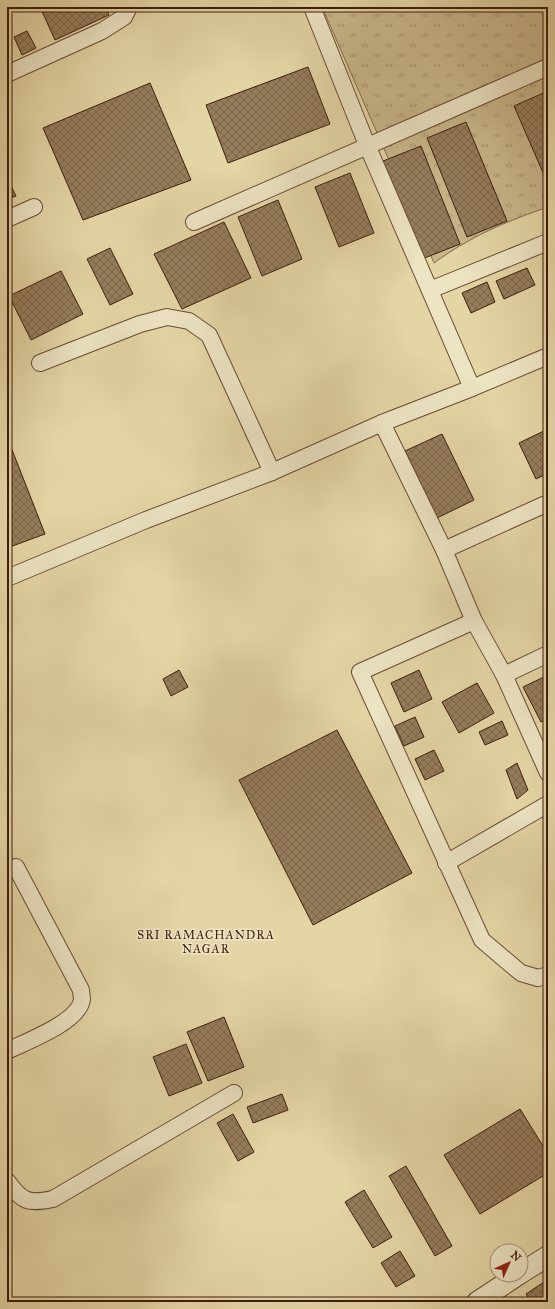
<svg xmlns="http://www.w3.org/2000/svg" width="555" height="1309" viewBox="0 0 555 1309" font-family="'IM FELL Great Primer',serif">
<defs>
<pattern id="grass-tufts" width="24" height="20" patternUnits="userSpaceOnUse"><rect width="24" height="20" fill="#c8b68b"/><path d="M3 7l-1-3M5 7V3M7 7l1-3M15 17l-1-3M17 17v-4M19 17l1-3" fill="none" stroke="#a49370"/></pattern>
<pattern id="building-cross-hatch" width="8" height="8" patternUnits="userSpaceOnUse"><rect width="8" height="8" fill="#957d5c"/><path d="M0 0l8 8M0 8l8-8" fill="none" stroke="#7b664a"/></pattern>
</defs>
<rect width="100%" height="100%" fill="#e4d5a5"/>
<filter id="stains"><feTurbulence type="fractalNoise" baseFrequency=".005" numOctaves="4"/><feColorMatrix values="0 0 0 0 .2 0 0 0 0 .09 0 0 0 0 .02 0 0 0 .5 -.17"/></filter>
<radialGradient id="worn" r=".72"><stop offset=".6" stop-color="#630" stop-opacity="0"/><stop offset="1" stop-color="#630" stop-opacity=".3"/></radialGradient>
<path fill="url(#grass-tufts)" stroke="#846a4c" d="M322,7H548V207C505,222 471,236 434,263Z"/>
<g fill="url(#building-cross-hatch)" stroke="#3f1d0d">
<polygon points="40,7 106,7 109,15 55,40"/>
<polygon points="27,31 36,48 22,55 14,37"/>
<polygon points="308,67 330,124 228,163 206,105"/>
<polygon points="150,83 191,180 83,220 43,128"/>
<polygon points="548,91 548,184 514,106"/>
<polygon points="466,122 507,221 467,237 427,138"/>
<polygon points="421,146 460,244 422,259 383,161"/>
<polygon points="350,173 374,233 339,247 315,187"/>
<polygon points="7,178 16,196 7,199"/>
<polygon points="278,200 302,259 262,276 238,217"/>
<polygon points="224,222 251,278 182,309 154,254"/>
<polygon points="110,248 133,294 110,305 87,259"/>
<polygon points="527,268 535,285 504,299 496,281"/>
<polygon points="61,271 83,314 31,340 9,296"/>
<polygon points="487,282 495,302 471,313 462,293"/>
<polygon points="548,429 548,473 536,479 519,443"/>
<polygon points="442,434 474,500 437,518 405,451"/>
<polygon points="7,437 45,534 7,548"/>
<polygon points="179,670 188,687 171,696 163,679"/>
<polygon points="419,670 432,699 404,712 391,683"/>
<polygon points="548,675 548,718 541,722 523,687"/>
<polygon points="477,683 494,713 459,733 442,702"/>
<polygon points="415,717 424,737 404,746 395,726"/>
<polygon points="502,721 508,735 485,745 479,732"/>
<polygon points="337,730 412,873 313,925 239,780"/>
<polygon points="434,750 444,771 425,780 415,759"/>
<polygon points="7,760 12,769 7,772"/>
<polygon points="517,763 528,790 517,799 506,770"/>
<polygon points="224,1017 244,1067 208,1081 187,1032"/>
<polygon points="186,1044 202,1083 169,1096 153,1057"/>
<polygon points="282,1094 288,1110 253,1123 247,1107"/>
<polygon points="520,1109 548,1154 548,1173 480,1214 444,1155"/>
<polygon points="233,1114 254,1152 238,1161 217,1123"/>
<polygon points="406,1166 452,1246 435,1256 389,1176"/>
<polygon points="364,1190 392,1237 373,1248 345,1202"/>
<polygon points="400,1251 415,1276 396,1287 381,1263"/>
<polygon points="544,1282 548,1287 548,1302 531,1302 526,1294"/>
</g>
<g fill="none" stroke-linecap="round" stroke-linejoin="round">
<defs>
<g id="minor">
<polyline points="312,7 367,145 472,388"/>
<polyline points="7,74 102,31 124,17 129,7"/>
<polyline points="7,219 34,207"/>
<polyline points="194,222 548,67"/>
<polyline points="430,290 548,242"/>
<polyline points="40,363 140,324 167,317 189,321 209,335 272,472"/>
<polyline points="382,423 444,550 474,621 504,675 548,773"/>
<polyline points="444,550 548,503"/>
<polyline points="7,578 146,520 272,472 382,423 472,388 548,356"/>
<polyline points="474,621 360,672 482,940 521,973 538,978 548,975"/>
<polyline points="504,675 548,654"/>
<polyline points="446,863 548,804"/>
<path d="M7,1051C25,1042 80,1022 82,999C82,996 81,993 81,990L16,867"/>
<path d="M7,1181C22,1202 28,1204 53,1199L234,1093"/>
</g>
<g id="tertiary">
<polyline points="521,1273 548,1256"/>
<polyline points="477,1302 518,1275"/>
</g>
</defs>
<use href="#minor" stroke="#684b33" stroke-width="18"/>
<use href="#tertiary" stroke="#684b33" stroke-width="22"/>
<use href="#minor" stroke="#ede4c4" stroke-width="16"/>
<use href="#tertiary" stroke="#ede4c4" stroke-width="20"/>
</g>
<g text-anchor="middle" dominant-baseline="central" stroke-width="3" stroke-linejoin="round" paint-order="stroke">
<g font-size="12" letter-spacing="1" fill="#3f1d0d" stroke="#ede4c4">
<text x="206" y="935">SRI RAMACHANDRA<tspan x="206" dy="14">NAGAR</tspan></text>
</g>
</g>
<rect width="555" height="1309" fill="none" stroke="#e4d5a5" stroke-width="24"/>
<rect x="8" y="8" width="539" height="1293" fill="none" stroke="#3f1d0d" stroke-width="2"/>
<rect x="12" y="12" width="531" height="1285" fill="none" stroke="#3f1d0d"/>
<g transform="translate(509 1263) rotate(45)"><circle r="19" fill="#ede4c4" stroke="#a7947b"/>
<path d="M0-3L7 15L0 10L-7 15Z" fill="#8f2418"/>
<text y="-6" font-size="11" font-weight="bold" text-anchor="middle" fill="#3f1d0d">N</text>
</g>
<rect width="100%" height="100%" filter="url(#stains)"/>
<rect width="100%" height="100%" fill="url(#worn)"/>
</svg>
